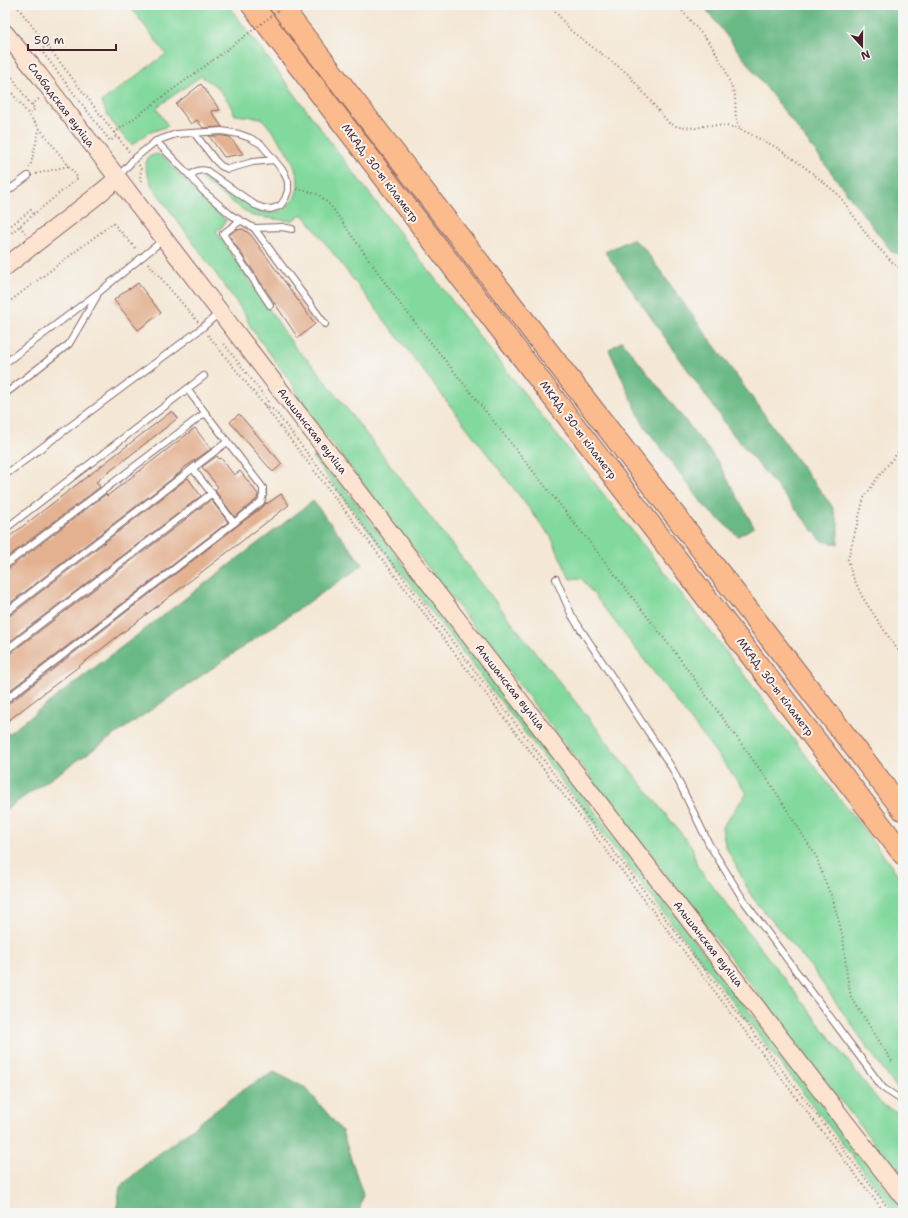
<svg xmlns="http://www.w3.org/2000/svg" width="908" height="1218" viewBox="0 0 908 1218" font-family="'Shantell Sans',sans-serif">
<rect width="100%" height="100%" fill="#f6f6f2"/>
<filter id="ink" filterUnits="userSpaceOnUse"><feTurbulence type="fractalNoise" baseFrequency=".025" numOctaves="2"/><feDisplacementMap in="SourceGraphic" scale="8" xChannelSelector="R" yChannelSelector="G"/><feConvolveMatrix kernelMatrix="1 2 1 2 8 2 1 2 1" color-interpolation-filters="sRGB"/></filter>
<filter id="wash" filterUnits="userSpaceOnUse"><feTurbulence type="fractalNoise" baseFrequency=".012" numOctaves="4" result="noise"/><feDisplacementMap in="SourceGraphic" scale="16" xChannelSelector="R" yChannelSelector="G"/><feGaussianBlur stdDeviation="0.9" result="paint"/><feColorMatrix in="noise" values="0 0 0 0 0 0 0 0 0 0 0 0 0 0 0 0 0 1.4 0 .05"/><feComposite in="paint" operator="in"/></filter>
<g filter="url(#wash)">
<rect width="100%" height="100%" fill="#f4e7d5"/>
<g fill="#82d99e" stroke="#667c64">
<path d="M129,5H228L353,172L483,341L656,561L903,881V1095L889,1078L811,967L752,897L725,845L722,827L747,793L581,578L570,579L551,537L303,214L291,221L252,216L202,180L201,175L204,174L209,176C220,185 232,193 244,201C248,204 252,208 256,210C268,214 279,214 288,205C316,180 278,140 262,118L235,115L228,101L217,87L201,76L157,107V109L168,126L148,133L132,145C120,133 106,118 102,101L166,54Z"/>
<path d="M157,154L166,159L201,199L226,220L222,227L216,231L296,349L313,365L516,628L692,847L697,866L882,1105L899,1113H903V1176L893,1168C694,912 497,655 297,399L295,388L251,328L245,314L152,186L145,167L148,157Z"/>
<polygon points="314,456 346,490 903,1210 903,1213 896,1213 312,457"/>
</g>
<g fill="#69b985" stroke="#5a6c58">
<polygon points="703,5 903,5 903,255 892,252"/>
<polygon points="632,239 643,247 806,472 832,506 838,523 838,544 822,541 732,433 605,252"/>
<polygon points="622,341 718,462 754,527 738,536 705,507 643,424 609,350"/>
<polygon points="313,501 363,565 5,810 5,736"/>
<polygon points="274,1072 306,1088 342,1131 363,1195 359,1213 116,1213 120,1187 148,1162 244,1089"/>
</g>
<g id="blocks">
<g fill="#e3b090">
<polygon points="201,84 220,110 211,111 222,127 203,128 197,120 191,124 176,104"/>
<polygon points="209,136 222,136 230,137 243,154 224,157"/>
<polygon points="243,229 251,235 315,324 298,338 229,235 235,230"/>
<polygon points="138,283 161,313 138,330 114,300 129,288 130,289"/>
<polygon points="172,411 178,418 96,482 100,487 5,559 5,540"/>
<polygon points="239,414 282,464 273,472 230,422"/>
<polygon points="195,428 211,449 181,470 182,471 5,607 5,569 8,569 106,494 107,496"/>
<polygon points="217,456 219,459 221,458 234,475 240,471 258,494 257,499 235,517 216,492 215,490 218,487 202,467"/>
<polygon points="188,478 201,496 5,645 5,617 8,617"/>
<polygon points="281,494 289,505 5,723 5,704 8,704 237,526 264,506 266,502 267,504"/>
<polygon points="211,500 228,522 5,694 5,655 8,655"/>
</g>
</g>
</g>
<g filter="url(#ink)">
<use href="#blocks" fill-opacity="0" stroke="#866566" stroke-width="1"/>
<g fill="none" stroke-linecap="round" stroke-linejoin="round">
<defs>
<g id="service">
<polyline points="195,134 215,160 221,166 228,169 253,162 274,160"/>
<path d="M156,141L176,134L222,131L239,134L250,138L261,144L284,172L288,182V191L285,199L280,206L271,209L263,208L255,205L207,171C199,169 196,171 190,176"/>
<polyline points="118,177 134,159 156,141 190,176 203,191 231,215 254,228 282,227 292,229"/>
<polyline points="5,193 28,176"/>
<polyline points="240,221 223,234 270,305"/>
<polyline points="254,228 325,324"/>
<polyline points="5,363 98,293 163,240"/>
<polyline points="5,394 69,344 97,296"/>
<polyline points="193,469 234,523"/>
<polyline points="5,475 202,328 219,313"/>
<polyline points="5,529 204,376"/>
<polyline points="5,565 205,413"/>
<polyline points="556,579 572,616 672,768 709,844 744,901 883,1088 903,1101"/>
<polyline points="5,613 227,442"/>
<polyline points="5,651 212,493"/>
<polyline points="5,700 261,502 263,495 263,488 187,389"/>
</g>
<g id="secondary">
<polyline points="5,33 39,75 237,334 903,1197"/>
<polyline points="5,267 94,198 117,179"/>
</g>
<g id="trunk">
<polyline points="252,5 903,854"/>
<polyline points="280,5 903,810"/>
</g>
</defs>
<use href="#service" stroke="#866566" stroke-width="8"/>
<use href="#secondary" stroke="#866566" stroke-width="19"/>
<use href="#trunk" stroke="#866566" stroke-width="23"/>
<g stroke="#866566" stroke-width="2" stroke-dasharray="1 3" stroke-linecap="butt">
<polyline points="16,5 129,152"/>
<polyline points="550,5 571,31 627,73 669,123 678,127 696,128 709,125 727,126 740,129"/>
<polyline points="677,5 712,46 724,67 735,96 736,121 740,129 776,147 806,168 839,195 870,239 896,266 903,269"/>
<polyline points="47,45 41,50 110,141 117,136"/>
<polyline points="5,74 8,71 28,101 35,109 29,114"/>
<polyline points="5,84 78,178 5,238"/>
<polyline points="32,105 40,98"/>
<polyline points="114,133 213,60"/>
<polyline points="139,165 141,168 140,179 143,187"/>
<polyline points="30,168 39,130"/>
<polyline points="36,174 68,166"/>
<polyline points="297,189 318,194 331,206 398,301 595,549 677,655 772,786 817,858 823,877 833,900 843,937 847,976 851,997 893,1063"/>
<polyline points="20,226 25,233"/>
<polyline points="5,230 31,210 34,214"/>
<polyline points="148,263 198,322"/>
<polyline points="5,305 113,223 137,250"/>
<polyline points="208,335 263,404 885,1213"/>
<polyline points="224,344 268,401 263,404 274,410 892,1213"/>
<polyline points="903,446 878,477 864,498 848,559 852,575 863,598 892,642 903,657"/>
</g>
<use href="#service" stroke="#fff" stroke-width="6"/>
<use href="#secondary" stroke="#fde4d1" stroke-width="17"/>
<use href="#trunk" stroke="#fbbb8d" stroke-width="21"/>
<polyline stroke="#866566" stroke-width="2" stroke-dasharray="1 3" stroke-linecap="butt" points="213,60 286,5"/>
</g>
</g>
<g text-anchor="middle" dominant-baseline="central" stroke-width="4" stroke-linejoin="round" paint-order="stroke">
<g font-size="11" fill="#4a1f2b" stroke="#f6f6f2">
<text transform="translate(61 105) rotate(53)">Слабадская вуліца</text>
<text transform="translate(380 173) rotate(53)">МКАД, 30-ы кіламетр</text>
<text transform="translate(578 430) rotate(53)">МКАД, 30-ы кіламетр</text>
<text transform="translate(312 431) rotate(52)">Альшанская вуліца</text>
<text transform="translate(510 687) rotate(52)">Альшанская вуліца</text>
<text transform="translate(775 687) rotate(53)">МКАД, 30-ы кіламетр</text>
<text transform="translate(708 944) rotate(52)">Альшанская вуліца</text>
</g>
</g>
<rect width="908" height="1218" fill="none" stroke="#f6f6f2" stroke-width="20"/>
<g transform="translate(862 46) rotate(159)" stroke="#f6f6f2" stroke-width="3" paint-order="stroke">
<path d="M0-3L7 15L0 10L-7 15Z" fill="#4a1f2b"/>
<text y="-6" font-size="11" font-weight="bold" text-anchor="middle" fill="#4a1f2b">N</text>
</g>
<path d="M28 44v6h88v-6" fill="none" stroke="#4a1f2b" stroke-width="2"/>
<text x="34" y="44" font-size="12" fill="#4a1f2b" stroke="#f6f6f2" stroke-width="3" paint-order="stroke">50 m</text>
</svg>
